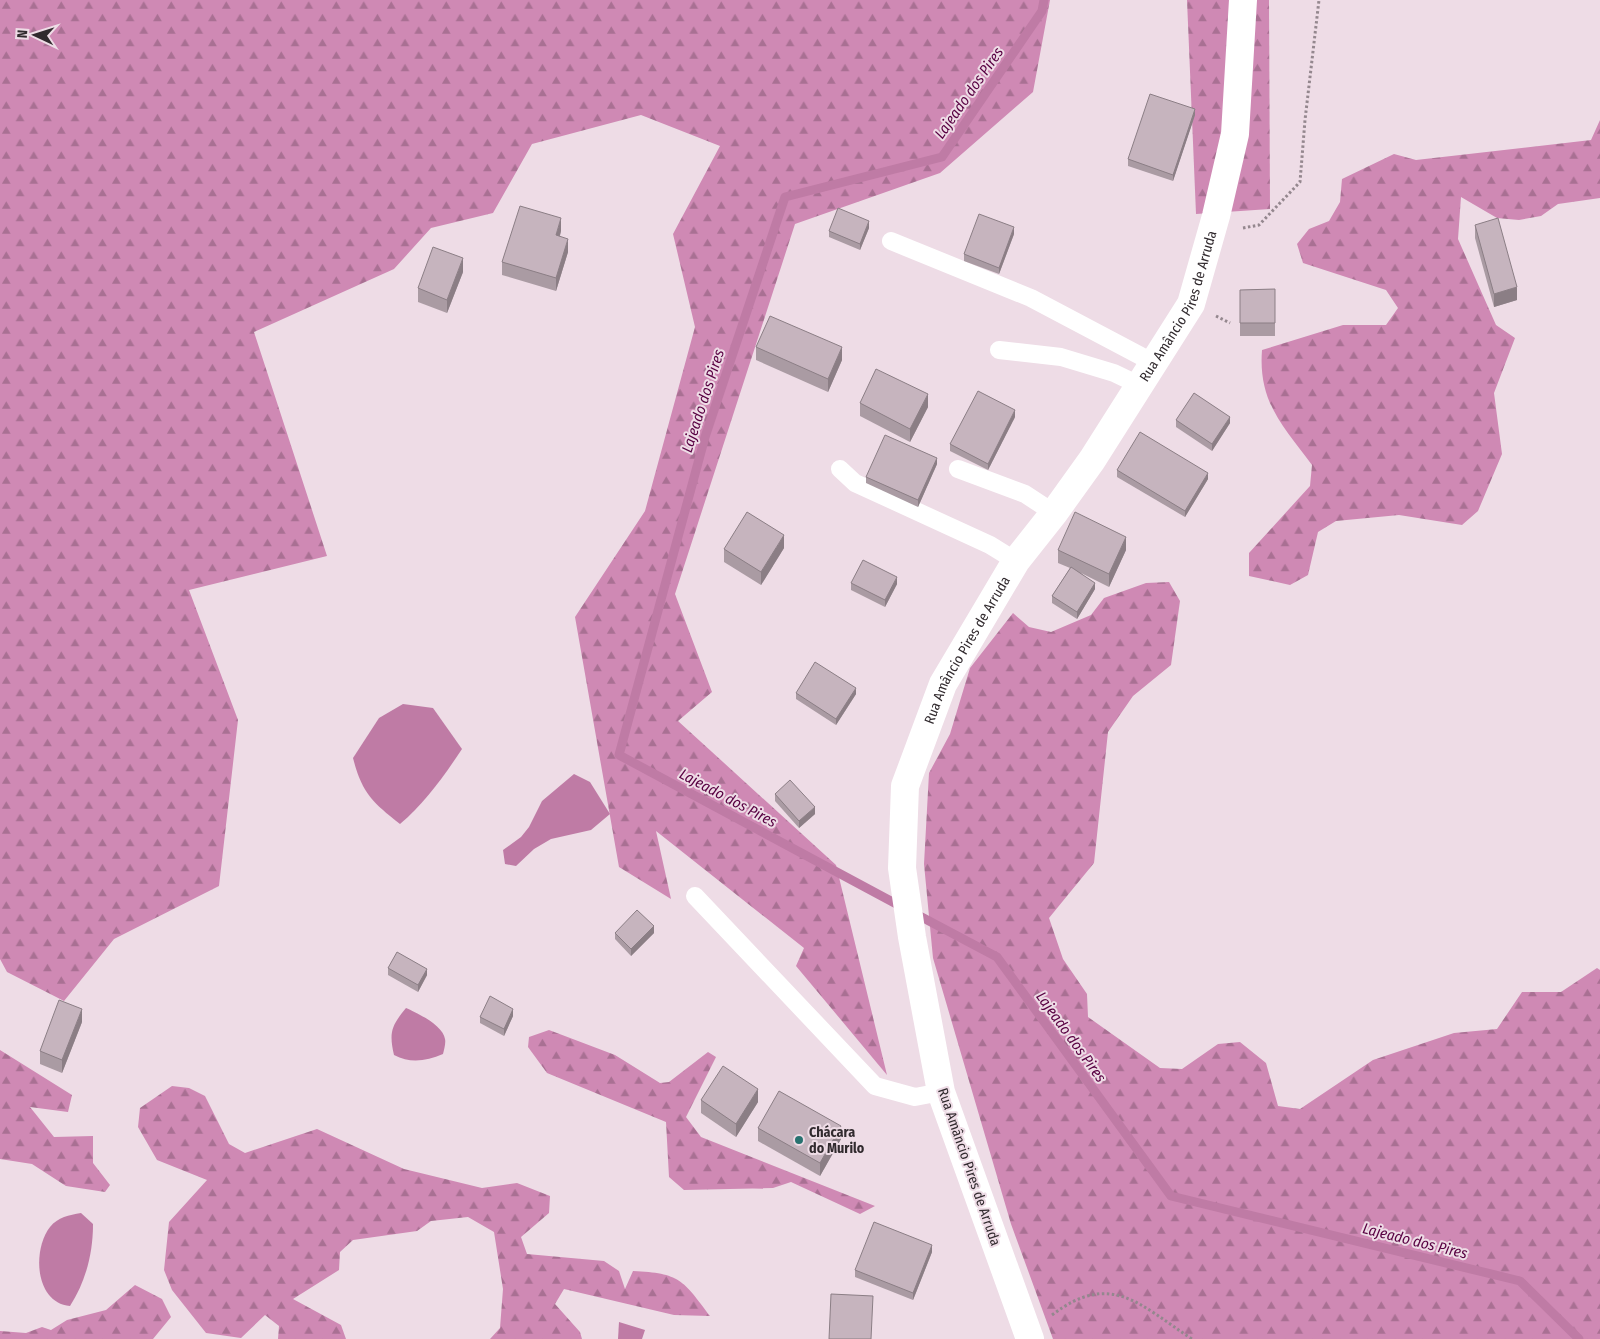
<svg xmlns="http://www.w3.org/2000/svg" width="1600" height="1339" viewBox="0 0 1600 1339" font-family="'Fira Sans Condensed',sans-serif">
<defs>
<pattern id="forest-firs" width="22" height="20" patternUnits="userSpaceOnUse" patternTransform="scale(1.25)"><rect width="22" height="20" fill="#cf89b4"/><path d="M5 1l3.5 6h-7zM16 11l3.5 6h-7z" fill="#a97093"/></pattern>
</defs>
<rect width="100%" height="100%" fill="#eedce6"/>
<g fill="url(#forest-firs)">
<polygon points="0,0 1050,0 1033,92 940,173 795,224 675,594 712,692 678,721 836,865 887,1075 796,966 804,948 656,831 671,899 619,867 575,617 645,511 695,327 673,234 720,146 641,115 532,144 493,213 431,228 394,269 254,332 327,556 189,590 238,720 219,886 114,939 64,1001 7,972 0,959"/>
<polygon points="1187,0 1269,0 1270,209 1196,214"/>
<path d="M1600,120V198L1558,204L1541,216L1519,220L1497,218L1461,197L1458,239L1496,325L1515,338L1494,393L1502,454L1478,511L1462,525L1399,515L1336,521L1318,532L1308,575L1290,585L1249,576V553L1310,486L1312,465C1283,426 1258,402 1262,350L1343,325H1386L1398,308L1386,290L1303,263L1297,244L1309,229L1329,221L1340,202L1342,179L1394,154L1416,160L1591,140Z"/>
<polygon points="1169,582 1180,601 1171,665 1133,696 1108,732 1094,863 1049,918 1063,959 1087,994 1088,1017 1160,1068 1182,1069 1218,1044 1240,1042 1266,1063 1278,1106 1300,1109 1373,1060 1454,1033 1497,1029 1522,992 1561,992 1597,968 1600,970 1600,1339 1053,1339 1011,1224 933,958 924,864 929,773 950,734 970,668 1013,613 1029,627 1051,632 1091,615 1104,598 1146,583"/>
<polygon points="549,1030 615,1055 660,1083 669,1082 708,1052 716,1057 686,1117 701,1137 875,1206 860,1214 791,1182 773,1188 684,1190 669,1177 666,1122 547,1073 528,1047 529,1037"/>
<polygon points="0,1050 72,1095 68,1112 30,1107 54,1137 93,1136 93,1163 110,1185 105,1192 66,1186 32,1164 0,1159"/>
<path d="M172,1086L189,1088L205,1096L229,1144L245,1153L317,1129L404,1169L482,1188L517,1183L550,1196L549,1213L521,1237L527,1254L604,1261L619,1271L625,1289L633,1271C680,1273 683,1280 710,1316L674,1315L564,1289L555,1304L580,1332L582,1339H490L500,1328L503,1289L494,1232L468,1217L431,1221L417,1231L353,1240L340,1252L339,1270L293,1299L341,1325L346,1339H278L279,1326L265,1315L241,1338L206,1333L172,1290L164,1270L169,1222L207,1180L157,1160L138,1127L140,1108Z"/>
<polygon points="135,1285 162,1299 171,1317 153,1339 0,1339 0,1331 26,1333 42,1327 51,1330 67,1320 106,1310"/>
</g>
<g fill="#bf7ba5">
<path d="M403,704L433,708L462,749C444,776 425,803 400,824C372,802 362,793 353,758L379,718Z"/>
<polygon points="574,774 590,782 610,814 591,830 551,839 534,849 516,866 505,864 503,850 521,837 529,827 542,801"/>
<path d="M406,1008C417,1013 443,1025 445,1039C446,1043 444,1050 443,1054C426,1061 411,1064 394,1055C389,1033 391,1026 406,1008Z"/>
<path d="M81,1213L93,1224C93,1253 86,1281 70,1306C35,1303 32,1250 50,1227C58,1217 69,1215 81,1213Z"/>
<polygon points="619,1322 645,1330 642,1339 618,1339"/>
</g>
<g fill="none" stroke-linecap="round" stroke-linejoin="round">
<g stroke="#bf7ba5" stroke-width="9">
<polyline points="902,907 619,755 705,437 785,197 942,157 1042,11 1044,0"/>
<polyline points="914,913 997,957 1171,1196 1520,1281 1579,1339"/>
</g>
<g stroke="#94878e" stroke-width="3" stroke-dasharray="2.5 2.5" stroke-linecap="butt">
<polyline points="1243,228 1259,225 1300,182 1305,120 1319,0"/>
<polyline points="1216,316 1230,323"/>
<path d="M1052,1315C1111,1270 1140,1305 1192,1339"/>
</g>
<g stroke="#fff" stroke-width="18">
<polyline points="891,241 1031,298 1154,363"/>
<polyline points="999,350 1061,357 1114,373 1139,385"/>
<polyline points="840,469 855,483 990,545 1016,561"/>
<polyline points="958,469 1025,494 1054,513"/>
<polyline points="695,896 875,1086 915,1097 941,1092"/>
</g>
<path stroke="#fff" stroke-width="28" id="s1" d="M1030,1339L941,1092L912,937L902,868L905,786L943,684L1016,561L1054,513L1092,460L1191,304L1216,216L1235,134L1243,0"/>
</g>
<g fill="#aa9ba3">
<polygon points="1195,115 1173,181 1128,166 1128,159"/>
<polygon points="1475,225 1517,300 1494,307 1475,238"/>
<polygon points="869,228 860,250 829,237 829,231"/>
<polygon points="561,231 560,236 568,252 556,291 502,275 502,262"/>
<polygon points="1014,234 999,274 964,261 964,254"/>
<polygon points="463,272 447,313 418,302 418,288"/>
<polygon points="1275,289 1275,336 1240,336 1240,290"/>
<polygon points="756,347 842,360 828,392 756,360"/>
<polygon points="860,403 928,407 910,442 860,416"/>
<polygon points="1015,417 988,470 950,451 950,444"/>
<polygon points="1176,420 1230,423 1212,451 1176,427"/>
<polygon points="937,464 918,507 866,483 866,477"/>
<polygon points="1117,470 1208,479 1185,517 1117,477"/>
<polygon points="784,548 761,585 724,562 724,549"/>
<polygon points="1058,550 1126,550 1109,587 1081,573 1095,589 1077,619 1052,603 1052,596 1070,568 1058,563"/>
<polygon points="851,583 897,584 885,607 851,590"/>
<polygon points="796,693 856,694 836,725 796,699"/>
<polygon points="775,794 815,814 799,828 775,801"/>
<polygon points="615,933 654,933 631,956 615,939"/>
<polygon points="388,968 427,975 418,992 388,975"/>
<polygon points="513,1016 504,1036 480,1023 480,1017"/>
<polygon points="82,1022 62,1073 40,1064 40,1051"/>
<polygon points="701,1100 758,1102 736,1137 701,1113"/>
<polygon points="758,1128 841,1139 820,1176 758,1141"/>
<polygon points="932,1252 913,1300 855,1277 855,1270"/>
</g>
<g fill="#8b7e85">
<polygon points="1195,109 1195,115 1173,181 1173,175"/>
<polygon points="561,218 561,231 556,248 556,235"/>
<polygon points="869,221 869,228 860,250 860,244"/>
<polygon points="1014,227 1014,234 999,274 999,268"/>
<polygon points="568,239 568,252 556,291 556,278"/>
<polygon points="463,258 463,272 447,313 447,300"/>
<polygon points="1517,287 1517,300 1494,307 1494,294"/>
<polygon points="842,347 842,360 828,392 828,379"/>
<polygon points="928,394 928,407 910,442 910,429"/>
<polygon points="1015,410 1015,417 988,470 988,464"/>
<polygon points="1230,417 1230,423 1212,451 1212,444"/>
<polygon points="937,458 937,464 918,507 918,500"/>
<polygon points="1208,473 1208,479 1185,517 1185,511"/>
<polygon points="784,535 784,548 761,585 761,572"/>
<polygon points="1126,537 1126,550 1109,587 1109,574"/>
<polygon points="897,577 897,584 885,607 885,600"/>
<polygon points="1095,583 1095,589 1077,619 1077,612"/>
<polygon points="856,688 856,694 836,725 836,719"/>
<polygon points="815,807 815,814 799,828 799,821"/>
<polygon points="654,926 654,933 631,956 631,949"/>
<polygon points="427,969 427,975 418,992 418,985"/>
<polygon points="82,1009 82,1022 62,1073 62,1060"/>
<polygon points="513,1009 513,1016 504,1036 504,1029"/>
<polygon points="758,1089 758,1102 736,1137 736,1124"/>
<polygon points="841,1126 841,1139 820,1176 820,1163"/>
<polygon points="932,1245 932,1252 913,1300 913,1293"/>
</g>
<g fill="#c6b4be" stroke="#8b7e85">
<polygon points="1150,94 1195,109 1173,175 1128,159"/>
<polygon points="520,206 561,218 556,235 568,239 556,278 502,262"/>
<polygon points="838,208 869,221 860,244 829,231"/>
<polygon points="979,214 1014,227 999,268 964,254"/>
<polygon points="1498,218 1517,287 1494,294 1475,225"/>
<polygon points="433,247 463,258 447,300 418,288"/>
<polygon points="1275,289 1275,323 1240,323 1240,290"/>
<polygon points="770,316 842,347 828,379 756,347"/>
<polygon points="876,369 928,394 910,429 860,403"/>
<polygon points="978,391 1015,410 988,464 950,444"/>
<polygon points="1194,393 1230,417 1212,444 1176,420"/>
<polygon points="1140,432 1208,473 1185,511 1117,470"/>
<polygon points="885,435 937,458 918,500 866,477"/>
<polygon points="747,512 784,535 761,572 724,549"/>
<polygon points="1075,512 1126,537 1109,574 1058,550"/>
<polygon points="863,560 897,577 885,600 851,583"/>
<polygon points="1071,567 1095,583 1077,612 1052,596"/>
<polygon points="815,662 856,688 836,719 796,693"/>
<polygon points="790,780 815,807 799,821 775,794"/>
<polygon points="637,910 654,926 631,949 615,933"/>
<polygon points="397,952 427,969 418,985 388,968"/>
<polygon points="490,996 513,1009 504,1029 480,1017"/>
<polygon points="59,1000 82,1009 62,1060 40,1051"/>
<polygon points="723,1066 758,1089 736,1124 701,1100"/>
<polygon points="779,1091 841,1126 820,1163 758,1128"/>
<polygon points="874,1222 932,1245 913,1293 855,1270"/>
<polygon points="831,1294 873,1296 871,1339 829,1339"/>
</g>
<circle fill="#287270" stroke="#eedce6" stroke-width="2" cx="799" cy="1140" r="5"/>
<g text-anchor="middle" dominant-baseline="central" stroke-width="4" stroke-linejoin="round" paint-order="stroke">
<g font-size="14" fill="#312a2e" stroke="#eedce6">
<text stroke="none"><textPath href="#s1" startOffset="1128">Rua Amâncio Pires de Arruda</textPath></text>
<text stroke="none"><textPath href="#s1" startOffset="722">Rua Amâncio Pires de Arruda</textPath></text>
<text transform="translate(969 1167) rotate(71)">Rua Amâncio Pires de Arruda</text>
</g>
<g font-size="14" font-weight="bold" fill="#312a2e" stroke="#eedce6" text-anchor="start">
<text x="809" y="1132">Chácara<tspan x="809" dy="16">do Murilo</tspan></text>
</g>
<g font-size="15" font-style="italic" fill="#580142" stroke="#eedce6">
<text transform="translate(969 93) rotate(-55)">Lajeado dos Pires</text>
<text transform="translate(703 401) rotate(-72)">Lajeado dos Pires</text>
<text transform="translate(728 798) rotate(28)">Lajeado dos Pires</text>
<text transform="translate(1071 1037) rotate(54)">Lajeado dos Pires</text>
<text transform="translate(1415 1241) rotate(14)">Lajeado dos Pires</text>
</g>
</g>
<g transform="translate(35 35) rotate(274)" stroke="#eedce6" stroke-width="4" paint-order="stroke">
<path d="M0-4L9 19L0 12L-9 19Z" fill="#312a2e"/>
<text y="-8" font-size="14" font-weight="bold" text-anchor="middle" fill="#312a2e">N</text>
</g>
</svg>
